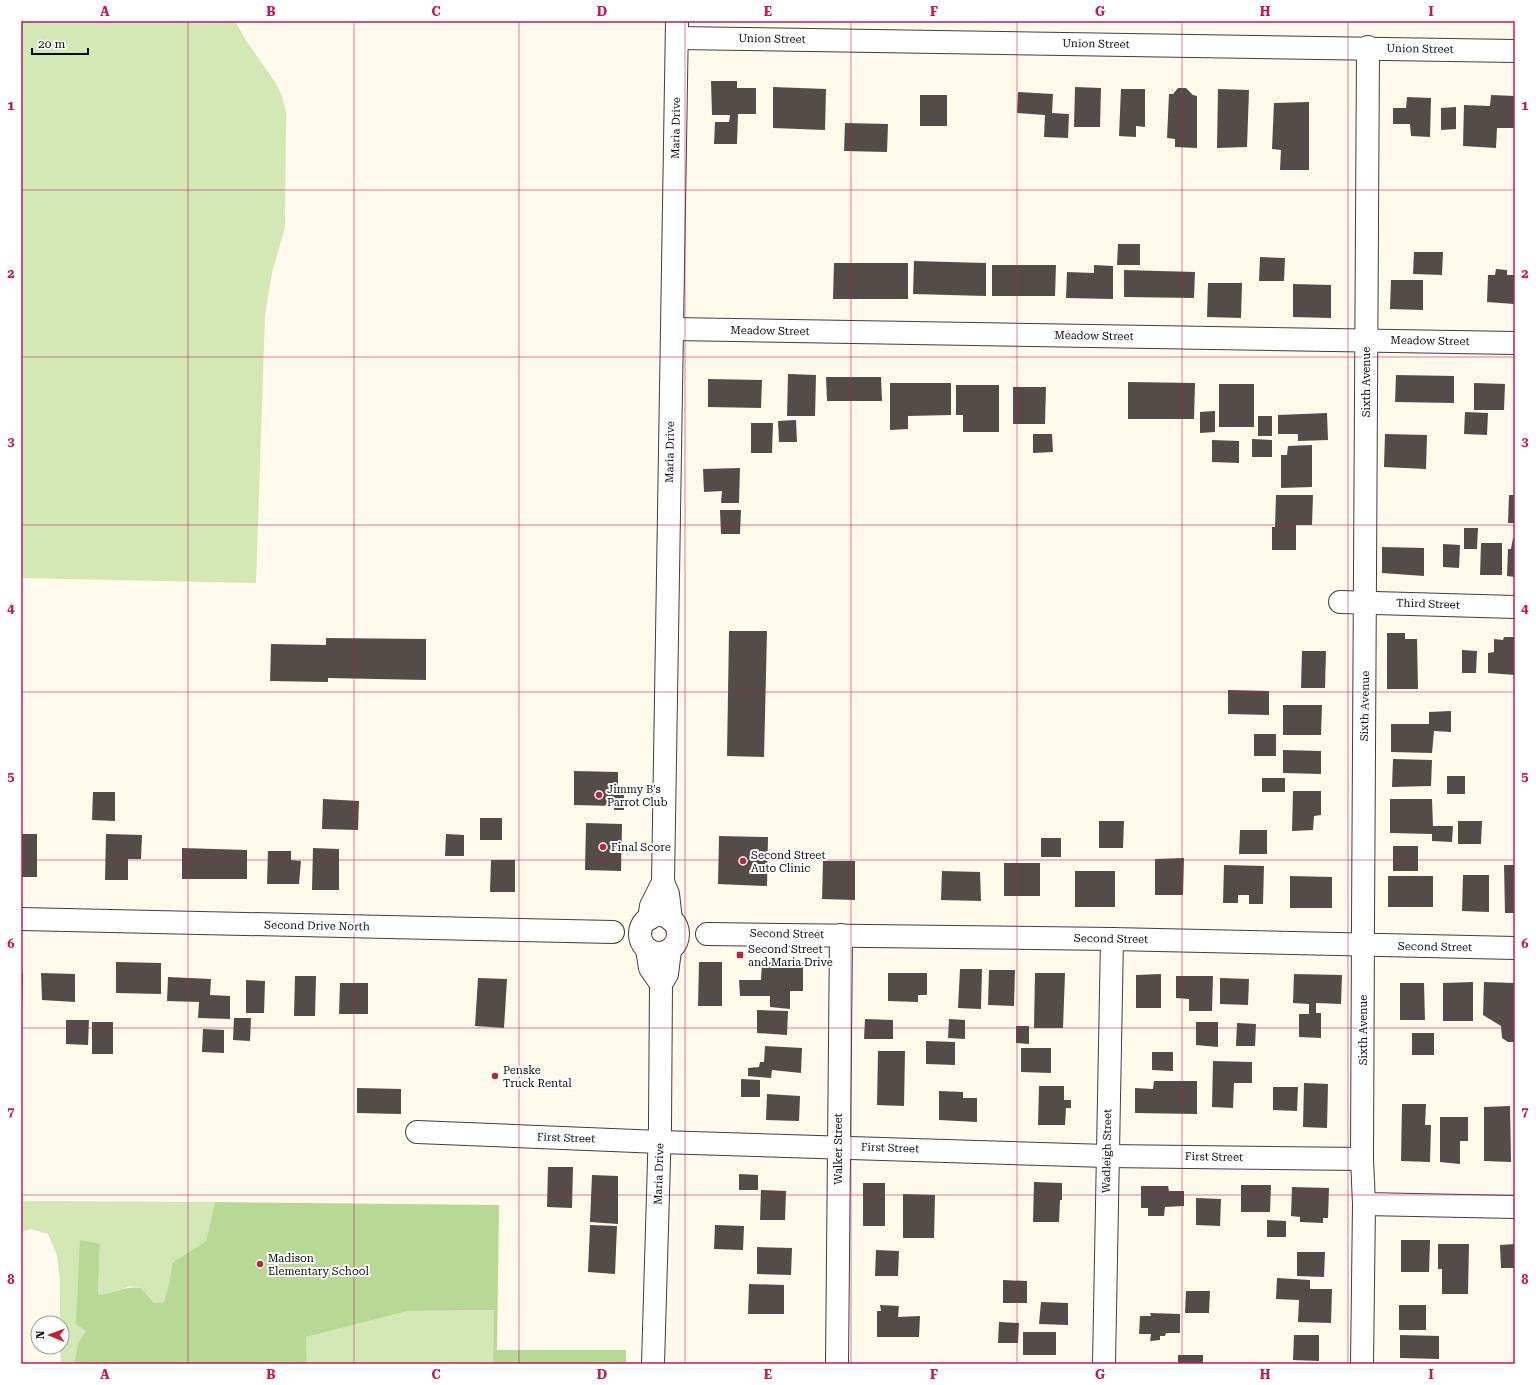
<svg xmlns="http://www.w3.org/2000/svg" width="1536" height="1385" viewBox="0 0 1536 1385" font-family="'Roboto Serif',serif">
<rect width="100%" height="100%" fill="#fffaeb"/>
<g fill="#d3e8b5">
<polygon points="21,21 235,21 245,39 275,82 282,96 286,112 285,227 272,273 265,315 256,583 21,578"/>
<polygon points="21,1201 215,1202 206,1241 172,1263 170,1280 165,1302 154,1303 141,1288 129,1286 113,1294 98,1296 100,1244 86,1331 78,1343 74,1364 61,1364 60,1347 62,1347 62,1323 60,1323 60,1282 57,1255 48,1234 31,1229 21,1232"/>
<polygon points="495,1310 493,1364 307,1364 306,1337 408,1311"/>
</g>
<path fill="#b7d995" d="M215,1202L499,1205L497,1350H626V1364H493L494,1310L408,1311L306,1337L307,1364H74L78,1343L86,1331L76,1324L80,1240L100,1244L98,1295C116,1294 124,1285 141,1288L154,1303L164,1302L170,1280L172,1263L206,1241Z"/>
<g fill="#544c48">
<polygon points="711,81 737,81 737,88 756,88 756,114 738,114 737,144 714,144 715,122 729,122 730,115 712,115"/>
<polygon points="773,87 826,89 825,130 773,128"/>
<polygon points="1075,87 1101,88 1100,127 1074,127"/>
<polygon points="1178,88 1186,88 1193,95 1197,96 1197,148 1175,147 1175,139 1167,138 1169,94 1173,94"/>
<polygon points="1121,89 1145,89 1145,127 1136,126 1136,137 1119,136"/>
<polygon points="1218,89 1249,90 1247,147 1217,148"/>
<polygon points="1018,92 1053,94 1052,113 1069,114 1068,138 1044,137 1045,115 1017,113"/>
<rect x="920" y="95" width="27" height="31"/>
<polygon points="1491,95 1515,96 1515,128 1497,128 1496,148 1463,146 1464,105 1490,106"/>
<polygon points="1407,97 1431,98 1430,137 1411,136 1410,124 1393,124 1393,108 1406,108"/>
<polygon points="1309,102 1309,170 1280,170 1281,150 1272,149 1274,103"/>
<polygon points="1456,107 1456,129 1441,130 1441,108"/>
<polygon points="845,123 888,124 887,152 844,151"/>
<polygon points="1118,244 1140,244 1140,265 1117,265"/>
<polygon points="1414,252 1443,252 1442,275 1413,274"/>
<polygon points="1260,257 1285,258 1284,281 1259,281"/>
<polygon points="914,261 986,263 986,296 913,294"/>
<polygon points="834,263 908,263 908,299 833,299"/>
<polygon points="992,265 1056,265 1055,296 992,296"/>
<polygon points="1094,265 1113,266 1113,299 1066,298 1067,272 1094,273"/>
<polygon points="1496,269 1507,270 1507,275 1514,275 1514,304 1487,302 1488,275 1495,275"/>
<polygon points="1124,270 1195,272 1194,298 1124,297"/>
<polygon points="1391,280 1423,280 1423,310 1390,309"/>
<polygon points="1208,283 1242,283 1241,318 1207,317"/>
<polygon points="1293,284 1331,285 1331,318 1293,317"/>
<polygon points="788,374 816,375 815,416 787,416"/>
<polygon points="1396,375 1454,376 1454,403 1395,402"/>
<polygon points="826,377 881,377 882,401 827,401"/>
<polygon points="708,379 762,380 761,408 708,407"/>
<polygon points="1128,382 1195,383 1194,419 1128,419"/>
<polygon points="890,383 951,383 951,415 908,416 908,429 890,430"/>
<polygon points="1474,383 1505,384 1504,410 1474,410"/>
<rect x="1219" y="384" width="35" height="43"/>
<polygon points="956,385 999,385 999,432 963,432 963,415 956,415"/>
<polygon points="1013,387 1046,387 1045,424 1013,424"/>
<polygon points="1215,411 1215,432 1200,433 1200,412"/>
<polygon points="1465,412 1488,413 1487,435 1464,434"/>
<polygon points="1327,413 1328,440 1298,441 1298,434 1278,434 1278,415"/>
<rect x="1258" y="416" width="14" height="20"/>
<polygon points="796,420 797,442 779,442 778,421"/>
<polygon points="751,423 773,423 772,453 751,453"/>
<polygon points="1033,434 1052,434 1053,452 1033,453"/>
<polygon points="1385,434 1427,435 1426,469 1384,467"/>
<polygon points="1252,439 1272,440 1272,457 1252,457"/>
<polygon points="1212,440 1239,441 1239,463 1212,462"/>
<polygon points="1312,445 1312,487 1281,488 1281,455 1287,455 1288,446"/>
<polygon points="740,468 739,503 721,503 722,491 704,492 703,469"/>
<polygon points="1276,495 1313,495 1312,525 1296,525 1296,550 1272,550 1272,527 1275,527"/>
<polygon points="1509,495 1515,495 1515,523 1508,523"/>
<polygon points="720,510 741,510 740,534 721,534"/>
<polygon points="1464,528 1478,528 1477,549 1464,549"/>
<polygon points="1513,538 1515,538 1515,577 1507,576 1508,549 1511,549"/>
<polygon points="1481,543 1502,543 1502,575 1480,575"/>
<polygon points="1443,544 1460,545 1459,568 1443,567"/>
<polygon points="1382,547 1424,548 1424,576 1382,573"/>
<polygon points="729,631 767,631 764,757 727,756"/>
<polygon points="1387,633 1405,633 1405,639 1417,639 1418,689 1387,689"/>
<polygon points="1504,637 1515,637 1515,675 1488,673 1488,653 1494,652 1494,639 1503,640"/>
<polygon points="326,638 426,639 426,680 328,678 328,682 270,681 271,644 326,645"/>
<polygon points="1462,650 1477,651 1476,673 1462,673"/>
<polygon points="1302,651 1326,651 1325,688 1301,688"/>
<polygon points="1228,690 1269,691 1269,715 1228,714"/>
<polygon points="1283,705 1322,705 1321,735 1283,735"/>
<polygon points="1451,711 1451,732 1434,731 1432,753 1391,752 1391,724 1429,724 1429,712"/>
<rect x="1254" y="734" width="22" height="22"/>
<polygon points="1283,750 1321,751 1321,774 1283,773"/>
<polygon points="1393,759 1432,760 1431,786 1392,787"/>
<polygon points="574,771 618,772 618,786 624,785 624,810 614,810 614,806 574,805"/>
<rect x="1447" y="776" width="18" height="18"/>
<rect x="1262" y="778" width="23" height="14"/>
<polygon points="1293,791 1321,791 1321,815 1314,816 1313,830 1292,831"/>
<polygon points="93,792 115,792 115,821 92,820"/>
<polygon points="323,799 359,801 358,830 322,829"/>
<polygon points="1390,799 1432,799 1433,826 1453,826 1452,842 1432,841 1432,829 1432,834 1390,833"/>
<rect x="480" y="818" width="22" height="22"/>
<polygon points="1099,821 1124,821 1123,848 1099,848"/>
<polygon points="1458,821 1482,821 1481,844 1458,844"/>
<polygon points="586,823 622,824 621,871 585,870"/>
<polygon points="1240,830 1267,830 1267,854 1239,854"/>
<rect x="21" y="834" width="16" height="43"/>
<polygon points="106,834 142,835 141,859 128,859 128,880 105,880"/>
<polygon points="446,834 464,835 464,856 445,856"/>
<polygon points="719,836 768,837 767,886 718,884"/>
<rect x="1041" y="838" width="20" height="19"/>
<rect x="1393" y="846" width="25" height="25"/>
<polygon points="182,848 247,850 247,879 182,879"/>
<polygon points="313,848 339,849 339,890 312,890"/>
<polygon points="268,851 291,851 291,860 301,861 299,884 267,884"/>
<polygon points="1184,858 1183,895 1155,895 1155,859"/>
<polygon points="491,860 515,860 515,892 490,892"/>
<polygon points="823,861 855,861 855,900 822,899"/>
<rect x="1004" y="863" width="36" height="33"/>
<polygon points="1224,865 1264,866 1263,904 1249,904 1249,895 1238,895 1238,903 1223,903"/>
<polygon points="1504,865 1515,865 1515,913 1505,913"/>
<polygon points="942,871 980,872 981,901 941,900"/>
<rect x="1075" y="871" width="40" height="36"/>
<polygon points="1463,875 1489,875 1489,912 1462,911"/>
<polygon points="1290,876 1332,877 1332,908 1290,908"/>
<rect x="1388" y="876" width="45" height="31"/>
<polygon points="116,962 161,963 161,994 116,993"/>
<polygon points="699,962 722,962 722,1006 698,1006"/>
<polygon points="762,962 803,963 803,991 790,991 790,1009 770,1007 770,996 740,996 739,980 761,980"/>
<polygon points="960,969 982,969 981,1009 958,1008"/>
<polygon points="989,970 1015,970 1014,1006 988,1005"/>
<polygon points="41,973 75,974 75,1002 42,1000"/>
<polygon points="888,973 927,973 927,995 918,995 918,1002 888,1001"/>
<polygon points="1035,973 1065,973 1063,1028 1034,1028"/>
<polygon points="21,974 23,974 22,1004 21,1004"/>
<polygon points="1161,974 1161,1008 1136,1008 1136,975"/>
<polygon points="1294,974 1342,975 1341,1004 1316,1003 1316,1013 1321,1013 1321,1038 1299,1037 1299,1014 1309,1014 1309,1004 1293,1003"/>
<polygon points="295,976 316,976 315,1016 294,1016"/>
<polygon points="1176,976 1213,976 1212,1011 1189,1011 1189,999 1176,998"/>
<polygon points="168,977 211,979 210,995 230,996 230,1019 198,1018 199,1002 167,1001"/>
<polygon points="478,978 507,979 504,1028 475,1026"/>
<polygon points="1220,978 1249,979 1248,1005 1220,1004"/>
<polygon points="246,980 265,981 264,1013 246,1013"/>
<polygon points="1473,982 1473,1021 1443,1021 1443,983"/>
<polygon points="1484,982 1515,983 1515,1042 1508,1042 1502,1038 1501,1026 1483,1015"/>
<polygon points="340,983 368,983 368,1014 339,1014"/>
<polygon points="1400,983 1424,983 1425,1020 1400,1020"/>
<polygon points="757,1010 788,1011 787,1035 757,1033"/>
<polygon points="234,1018 251,1018 250,1041 233,1040"/>
<polygon points="865,1019 893,1020 893,1039 864,1039"/>
<polygon points="949,1019 965,1020 965,1039 948,1038"/>
<polygon points="66,1020 89,1020 88,1045 66,1044"/>
<rect x="92" y="1022" width="21" height="32"/>
<polygon points="1196,1022 1218,1022 1218,1047 1196,1045"/>
<polygon points="1237,1023 1256,1024 1255,1046 1236,1046"/>
<polygon points="1016,1026 1029,1026 1029,1044 1016,1043"/>
<polygon points="203,1029 224,1030 224,1053 202,1052"/>
<rect x="1412" y="1033" width="22" height="22"/>
<polygon points="926,1041 955,1042 955,1065 926,1064"/>
<polygon points="765,1046 802,1048 801,1073 772,1070 771,1078 748,1076 748,1068 759,1067 760,1062 764,1062"/>
<polygon points="1021,1048 1051,1048 1051,1073 1021,1072"/>
<polygon points="878,1051 905,1051 904,1106 877,1105"/>
<polygon points="1152,1052 1173,1052 1173,1071 1152,1070"/>
<polygon points="1213,1061 1252,1062 1252,1083 1234,1083 1233,1108 1212,1107"/>
<polygon points="741,1079 760,1080 760,1097 741,1097"/>
<polygon points="1154,1081 1197,1081 1197,1114 1135,1113 1135,1088 1153,1089"/>
<polygon points="1304,1083 1328,1084 1327,1128 1303,1127"/>
<polygon points="1039,1086 1064,1086 1064,1100 1071,1100 1071,1108 1066,1108 1065,1125 1038,1125"/>
<polygon points="1273,1087 1298,1087 1297,1111 1273,1110"/>
<polygon points="357,1088 401,1089 401,1114 357,1113"/>
<polygon points="939,1091 963,1092 963,1098 977,1098 977,1122 939,1120"/>
<polygon points="767,1094 800,1096 799,1121 766,1120"/>
<polygon points="1402,1104 1426,1104 1425,1125 1431,1125 1430,1162 1401,1161"/>
<polygon points="1510,1106 1511,1162 1484,1161 1484,1107"/>
<polygon points="1440,1117 1468,1117 1468,1141 1460,1141 1460,1164 1440,1162"/>
<polygon points="548,1167 573,1167 572,1208 547,1207"/>
<polygon points="739,1174 758,1175 758,1190 739,1190"/>
<polygon points="592,1175 618,1176 618,1224 590,1222"/>
<polygon points="1034,1182 1062,1183 1062,1200 1060,1200 1059,1222 1033,1222"/>
<rect x="863" y="1183" width="22" height="43"/>
<polygon points="1241,1185 1271,1185 1270,1212 1241,1212"/>
<polygon points="1141,1186 1168,1186 1169,1191 1184,1191 1184,1206 1165,1207 1164,1216 1148,1216 1148,1208 1141,1208"/>
<polygon points="1292,1187 1329,1188 1328,1218 1323,1218 1323,1223 1300,1222 1300,1217 1291,1216"/>
<polygon points="761,1190 786,1191 785,1220 760,1220"/>
<polygon points="903,1194 935,1195 934,1238 903,1238"/>
<polygon points="1196,1198 1221,1199 1220,1226 1196,1225"/>
<polygon points="1267,1220 1286,1221 1286,1237 1267,1237"/>
<polygon points="590,1225 617,1226 615,1274 588,1272"/>
<polygon points="715,1225 744,1226 743,1250 714,1249"/>
<polygon points="1401,1240 1430,1240 1429,1272 1401,1272"/>
<polygon points="1438,1244 1469,1244 1468,1294 1442,1294 1442,1269 1438,1269"/>
<polygon points="1515,1244 1515,1268 1501,1268 1500,1245"/>
<polygon points="757,1247 792,1248 791,1275 757,1274"/>
<polygon points="876,1250 899,1251 898,1276 875,1276"/>
<polygon points="1297,1252 1325,1252 1324,1277 1297,1276"/>
<polygon points="1277,1278 1310,1280 1310,1289 1332,1289 1331,1323 1298,1322 1299,1300 1276,1299"/>
<polygon points="1003,1280 1027,1281 1027,1303 1003,1303"/>
<polygon points="749,1284 784,1285 784,1314 748,1314"/>
<polygon points="1186,1291 1210,1291 1209,1313 1185,1313"/>
<polygon points="1041,1302 1068,1303 1068,1325 1039,1324"/>
<polygon points="880,1305 899,1306 898,1317 920,1316 919,1337 877,1337 877,1311 881,1311"/>
<rect x="1399" y="1305" width="27" height="25"/>
<polygon points="1150,1313 1180,1314 1180,1333 1166,1333 1165,1336 1160,1336 1160,1340 1150,1341 1151,1334 1139,1334 1140,1316 1151,1316"/>
<polygon points="999,1322 1019,1323 1018,1343 998,1343"/>
<rect x="1023" y="1332" width="33" height="23"/>
<polygon points="1294,1335 1319,1335 1319,1361 1293,1360"/>
<polygon points="1400,1335 1439,1336 1439,1359 1400,1358"/>
<rect x="1178" y="1355" width="25" height="9"/>
</g>
<g fill="none" stroke-linecap="round" stroke-linejoin="round">
<defs>
<g id="minor">
<polyline points="677,38 1515,51"/>
<polyline points="673,329 1515,343"/>
<polyline points="1340,602 1515,607"/>
<polyline points="663,882 677,21"/>
<circle cx="659" cy="934" r="19"/>
<polyline points="21,919 613,932"/>
<polyline points="649,919 651,906 663,882 668,894 671,920"/>
<polyline points="707,934 1112,939 1515,948"/>
<polyline points="647,949 650,968 661,984 667,974 670,950"/>
<polyline points="417,1132 660,1142 1107,1156 1362,1159"/>
<polyline points="1364,1204 1515,1207"/>
<polyline points="653,1364 660,1126 661,984"/>
<polyline points="837,1364 841,935"/>
<polyline points="1104,1364 1112,939"/>
<polyline points="1362,1364 1364,1204 1362,1159 1363,924 1368,47"/>
</g>
</defs>
<use href="#minor" stroke="#3f3f3f" stroke-width="24"/>
<use href="#minor" stroke="#fff" stroke-width="22"/>
</g>
<path fill="none" stroke="#c2185b" stroke-width="1" stroke-opacity="0.55" d="M188,21V1364M354,21V1364M519,21V1364M685,21V1364M851,21V1364M1017,21V1364M1182,21V1364M1348,21V1364M21,190H1515M21,357H1515M21,525H1515M21,692H1515M21,860H1515M21,1028H1515M21,1195H1515"/>
<g fill="#ba2635" stroke="#fff" stroke-width="1.5">
<circle cx="599" cy="795" r="4"/>
<circle cx="603" cy="847" r="4"/>
<circle cx="743" cy="861" r="4"/>
<rect x="736" y="951" width="8" height="8" rx="2"/>
<circle cx="495" cy="1076" r="4"/>
<circle cx="260" cy="1264" r="4"/>
</g>
<g text-anchor="middle" dominant-baseline="central" stroke-width="4" stroke-linejoin="round" paint-order="stroke">
<g font-size="11" fill="#0c0c0c" stroke="#fff">
<text transform="translate(772 39) rotate(1)">Union Street</text>
<text transform="translate(1096 44) rotate(1)">Union Street</text>
<text transform="translate(1420 49) rotate(1)">Union Street</text>
<text transform="translate(676 128) rotate(-89)">Maria Drive</text>
<text transform="translate(770 331) rotate(1)">Meadow Street</text>
<text transform="translate(1094 336) rotate(1)">Meadow Street</text>
<text transform="translate(1430 341) rotate(1)">Meadow Street</text>
<text transform="translate(1366 382) rotate(-90)">Sixth Avenue</text>
<text transform="translate(670 452) rotate(-89)">Maria Drive</text>
<text transform="translate(1428 604) rotate(2)">Third Street</text>
<text transform="translate(1365 706) rotate(-89)">Sixth Avenue</text>
<text transform="translate(317 926) rotate(1)">Second Drive North</text>
<text transform="translate(787 934) rotate(1)">Second Street</text>
<text transform="translate(1111 939) rotate(1)">Second Street</text>
<text transform="translate(1435 947) rotate(1)">Second Street</text>
<text transform="translate(1363 1030) rotate(-90)">Sixth Avenue</text>
<text transform="translate(566 1138) rotate(2)">First Street</text>
<text transform="translate(890 1148) rotate(2)">First Street</text>
<text transform="translate(838 1149) rotate(-90)">Walker Street</text>
<text transform="translate(1107 1151) rotate(-89)">Wadleigh Street</text>
<text transform="translate(1214 1157) rotate(1)">First Street</text>
<text transform="translate(659 1174) rotate(-88)">Maria Drive</text>
</g>
<g font-size="11" fill="#0c0c0c" stroke="#fff" text-anchor="start">
<text x="607" y="789">Jimmy B's<tspan x="607" dy="13">Parrot Club</tspan></text>
<text x="611" y="847">Final Score</text>
<text x="751" y="855">Second Street<tspan x="751" dy="13">Auto Clinic</tspan></text>
<text x="748" y="949">Second Street<tspan x="748" dy="13">and Maria Drive</tspan></text>
<text x="503" y="1070">Penske<tspan x="503" dy="13">Truck Rental</tspan></text>
<text x="268" y="1258">Madison<tspan x="268" dy="13">Elementary School</tspan></text>
</g>
</g>
<rect width="1536" height="1385" fill="none" stroke="#ffffff" stroke-width="44"/>
<g transform="translate(50 1335) rotate(271)"><circle r="19" fill="#ffffff" stroke="#9e9e9e"/>
<path d="M0-3L7 15L0 10L-7 15Z" fill="#ba2635"/>
<text y="-6" font-size="11" font-weight="bold" text-anchor="middle" fill="#0c0c0c">N</text>
</g>
<path d="M32 48v6h56v-6" fill="none" stroke="#0c0c0c" stroke-width="2"/>
<text x="38" y="48" font-size="12" fill="#0c0c0c" stroke="#ffffff" stroke-width="3" paint-order="stroke">20 m</text>
<rect x="22" y="22" width="1492" height="1341" fill="none" stroke="#c2185b" stroke-width="1.5"/>
<g font-size="13" text-anchor="middle" font-weight="bold" fill="#c2185b">
<text x="105" y="16">A</text>
<text x="271" y="16">B</text>
<text x="436" y="16">C</text>
<text x="602" y="16">D</text>
<text x="768" y="16">E</text>
<text x="934" y="16">F</text>
<text x="1100" y="16">G</text>
<text x="1265" y="16">H</text>
<text x="1431" y="16">I</text>
<text x="11" y="110">1</text>
<text x="1525" y="110">1</text>
<text x="11" y="278">2</text>
<text x="1525" y="278">2</text>
<text x="11" y="446">3</text>
<text x="1525" y="446">3</text>
<text x="11" y="613">4</text>
<text x="1525" y="613">4</text>
<text x="11" y="781">5</text>
<text x="1525" y="781">5</text>
<text x="11" y="948">6</text>
<text x="1525" y="948">6</text>
<text x="11" y="1116">7</text>
<text x="1525" y="1116">7</text>
<text x="11" y="1284">8</text>
<text x="1525" y="1284">8</text>
<text x="105" y="1379">A</text>
<text x="271" y="1379">B</text>
<text x="436" y="1379">C</text>
<text x="602" y="1379">D</text>
<text x="768" y="1379">E</text>
<text x="934" y="1379">F</text>
<text x="1100" y="1379">G</text>
<text x="1265" y="1379">H</text>
<text x="1431" y="1379">I</text>
</g>
</svg>
